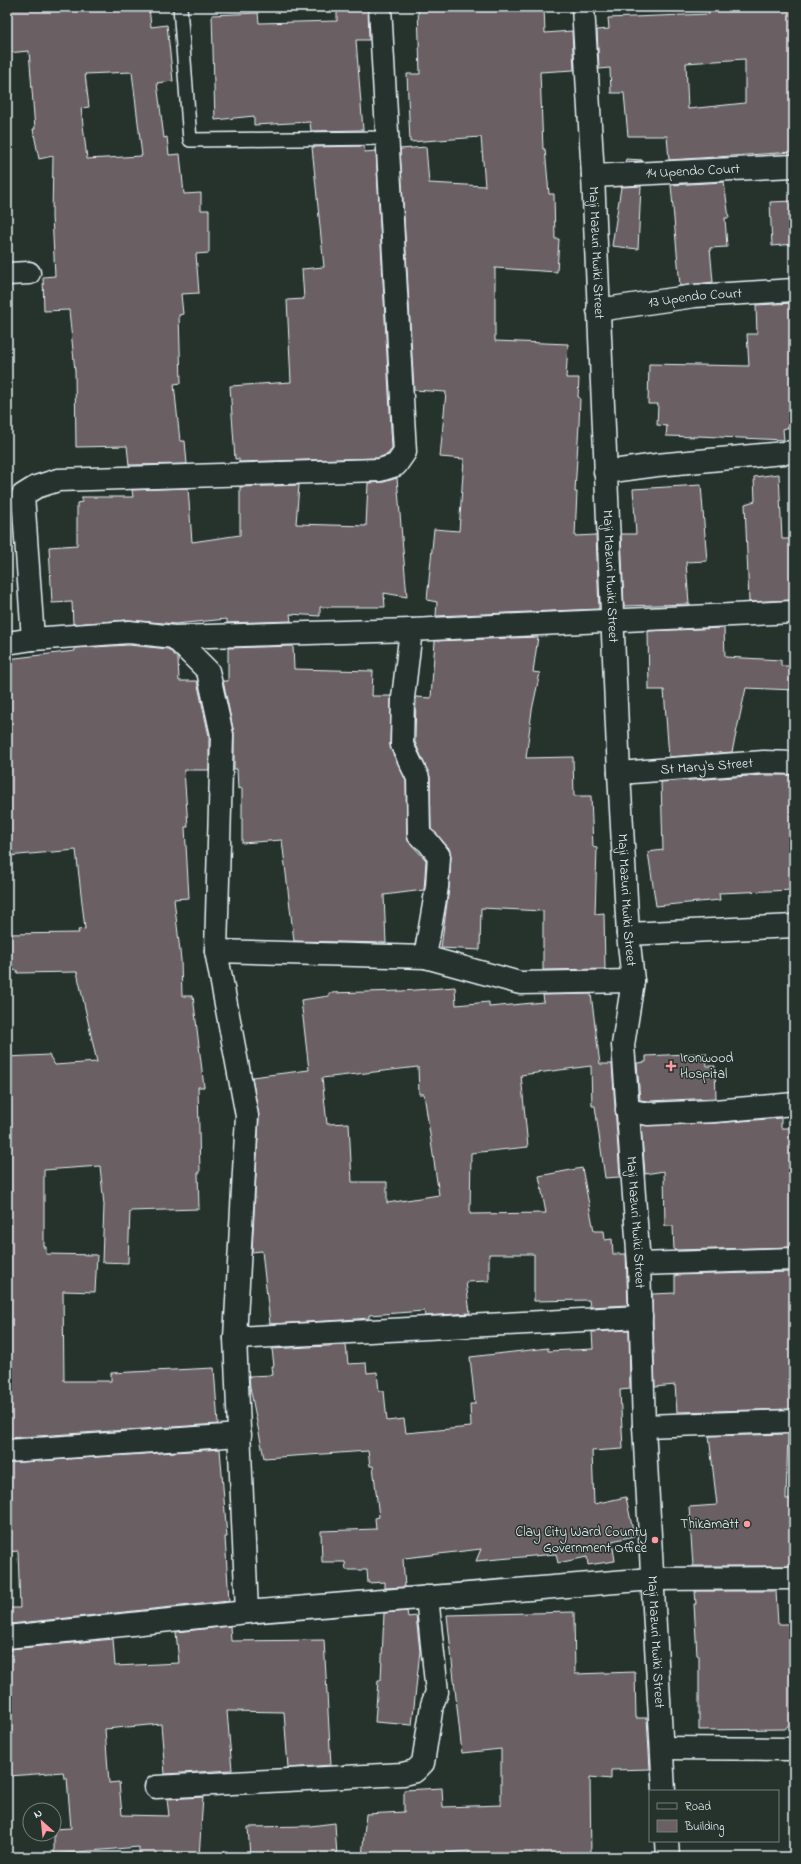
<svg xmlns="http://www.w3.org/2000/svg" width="801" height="1864" viewBox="0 0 801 1864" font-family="'Indie Flower',sans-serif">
<rect width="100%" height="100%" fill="#26332d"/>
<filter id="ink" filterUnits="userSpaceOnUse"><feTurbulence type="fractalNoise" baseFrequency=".025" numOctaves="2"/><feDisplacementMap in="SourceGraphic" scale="8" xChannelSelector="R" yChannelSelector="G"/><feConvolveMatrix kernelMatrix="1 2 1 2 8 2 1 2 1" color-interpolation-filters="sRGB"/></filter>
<g filter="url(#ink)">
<g fill="#6b6064" stroke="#e8f1f8" fill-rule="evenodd">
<path d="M7,7H149L151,27L167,25L173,81L157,83L164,138L167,137L169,155L180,154L184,194L201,193V210H209V253L196,254L199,293L181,294L183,314L179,315L181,383L174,384L180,441H185L187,464L129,465L127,446L76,447L75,371L69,310L44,311L43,277L55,276L52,216L53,156L39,159L33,129H35L29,51L7,53ZM132,72L142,156L87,159L81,108L89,107L85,74Z"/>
<polygon points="337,7 368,7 369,40 356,40 363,130 311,131 310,122 254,125 254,116 215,120 212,15 258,13 259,23 337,21"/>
<polygon points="418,7 444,7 444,9 544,7 545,33 572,31 574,70 540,72 543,149 545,149 549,194 554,194 555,239 559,239 557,272 495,268 495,341 568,344 566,378 579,378 578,397 580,398 579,424 575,492 577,492 575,536 596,535 599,609 436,616 437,602 427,600 434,529 459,531 464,459 440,457 446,392 414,390 400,149 426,147 429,183 485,186 481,137 410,142 407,74 420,74"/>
<path d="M709,7H794V152L669,160L667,136H628L624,93H611L610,68L599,69L597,30L609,29L608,18L709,14ZM745,59V103L688,109L686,63Z"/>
<polygon points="364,146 365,152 376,151 392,448 388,454 378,458 239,462 239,459 235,459 230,386 291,382 287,300 304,299 302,269 324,267 312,147"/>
<polygon points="626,159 642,160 642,161 625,162"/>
<polygon points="724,182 729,218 725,218 727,247 710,248 713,282 680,286 671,185"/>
<polygon points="641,186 638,249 612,246 621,187"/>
<polygon points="794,201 794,244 772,246 770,202"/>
<polygon points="794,303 794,426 783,429 784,440 698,436 698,437 666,436 667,426 657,425 658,404 648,404 649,364 749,366 747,334 757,334 756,305"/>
<polygon points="779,474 782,539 794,539 794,592 791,600 749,602 745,504 755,501 754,477"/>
<polygon points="397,478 407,597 384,593 385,607 320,607 320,616 290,614 291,621 227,623 227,619 175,624 128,620 73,624 72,602 52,603 49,547 77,545 77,503 82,502 82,497 133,497 132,490 188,488 192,542 240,535 240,487 299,485 296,524 366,526 368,483 384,482"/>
<polygon points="701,485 707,561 686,562 689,604 624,606 621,534 636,534 633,489"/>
<polygon points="724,628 725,657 781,660 781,666 794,666 794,690 746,688 732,752 669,757 664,690 649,690 648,631"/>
<polygon points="538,637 533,672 540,673 532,710 526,758 573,757 574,796 591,796 593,847 597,848 595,914 604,913 605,969 543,970 543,911 481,908 480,950 441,948 449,888 451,857 449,848 431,829 430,777 415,742 416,697 431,698 435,641"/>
<polygon points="129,645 168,649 178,658 179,681 197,681 209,736 209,770 184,770 188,827 185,827 189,898 174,899 181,960 182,996 193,996 204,1087 198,1087 200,1173 198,1173 199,1209 130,1211 128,1263 102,1262 104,1205 100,1166 44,1170 44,1247 46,1247 46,1254 97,1255 95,1292 63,1291 64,1381 111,1381 111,1373 214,1368 218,1424 7,1438 7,1057 49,1055 55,1065 97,1062 77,972 17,973 17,970 7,971 7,934 79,933 78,930 85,929 76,850 7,856 7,659 75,651 75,648"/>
<polygon points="293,646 294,669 373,671 372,696 391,696 390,745 406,781 407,836 408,841 426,860 424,890 384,895 386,943 294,941 282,840 242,843 242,788 238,789 237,769 234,769 234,733 223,681 228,681 228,648"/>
<polygon points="764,775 791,775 792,830 794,830 794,890 719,893 720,900 656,906 648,852 663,850 661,782"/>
<path d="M455,987L456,1005L489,1002V1007L544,1002L543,995L591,994L600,1064H612L620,1177L605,1178L595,1106H592L591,1066L521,1075L528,1147L471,1153L470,1214L546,1213L539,1176L582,1168L594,1231H604L605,1240L612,1239L613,1254H626L628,1305L590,1307L589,1300L534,1301V1254H489V1281L466,1282L470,1313L425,1316L424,1311L369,1315V1318L344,1320L270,1324L262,1251L252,1252L259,1117L252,1077L309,1070L301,1000L329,996V993L402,991ZM418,1067L419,1094H424L439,1195L387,1203V1182H352L349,1123L327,1124L322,1078Z"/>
<polygon points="706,1053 707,1066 715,1066 716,1098 649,1101 640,1100 637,1063 646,1062 646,1056"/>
<polygon points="781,1118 781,1128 794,1128 794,1247 674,1250 673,1226 665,1226 664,1171 645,1174 641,1125 715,1123"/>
<polygon points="793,1272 794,1409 677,1412 675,1385 655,1387 652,1294 675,1293 675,1275"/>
<polygon points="629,1330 630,1389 620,1390 623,1449 592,1451 594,1504 626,1497 634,1536 612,1541 615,1561 588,1565 587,1557 558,1563 556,1554 476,1561 481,1549 405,1558 403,1559 405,1587 385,1588 385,1582 368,1583 367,1570 346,1570 345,1562 322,1562 321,1531 376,1529 375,1518 379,1517 373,1466 370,1466 368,1451 264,1458 250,1387 249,1376 273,1375 272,1366 274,1366 272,1349 346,1345 348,1364 366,1363 367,1373 377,1372 379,1391 384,1391 387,1421 404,1419 406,1433 471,1427 470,1404 475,1404 470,1357 548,1348 548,1351 593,1349 592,1332"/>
<polygon points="788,1434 786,1499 794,1499 794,1566 693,1566 689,1507 717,1505 709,1436"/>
<polygon points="220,1449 227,1537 225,1537 229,1601 10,1624 9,1608 20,1608 18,1551 7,1552 7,1463"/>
<polygon points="695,1591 776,1591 778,1624 789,1624 791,1665 794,1664 794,1719 785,1729 699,1730 699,1656 697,1655 694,1604 696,1604"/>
<polygon points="407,1611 408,1617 416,1616 420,1651 412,1725 375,1722 378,1680 381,1680 384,1613"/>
<polygon points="574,1612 575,1674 635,1672 636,1718 647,1718 650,1769 611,1770 611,1779 590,1777 591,1857 469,1857 469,1851 397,1857 362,1857 366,1814 404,1812 404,1790 442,1788 443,1807 501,1805 501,1749 462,1753 447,1615"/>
<polygon points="230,1626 231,1641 324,1640 331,1765 288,1768 284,1712 227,1711 232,1770 165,1774 161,1724 105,1729 109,1783 119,1782 122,1815 169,1816 167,1799 203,1797 199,1857 139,1857 139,1847 54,1854 54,1829 71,1828 67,1778 64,1778 63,1772 9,1776 7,1699 10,1699 9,1656 11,1656 11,1649 113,1639 115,1666 179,1663 176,1632"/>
<polygon points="335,1823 337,1857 250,1857 248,1827 310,1826"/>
</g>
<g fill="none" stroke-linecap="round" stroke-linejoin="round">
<defs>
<polyline id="service" points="180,7 190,140 389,138"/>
<g id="minor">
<path id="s1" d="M583,7L593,176L619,773L628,934L633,981L623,1045L639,1264L644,1426L664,1791"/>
<path id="s2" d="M593,176L794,166"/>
<polyline points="7,274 29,273"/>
<path id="s3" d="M598,310L695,296L794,290"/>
<polyline points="605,472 657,465 794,452"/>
<polyline points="411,630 403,698 402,745 418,778 419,835 428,842 439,856 437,887 425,957"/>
<polyline points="174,637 208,671 222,735 216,951 247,1116 235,1338 247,1612"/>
<polyline points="33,639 23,495 36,487 58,480 380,470 396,465 405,452 380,7"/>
<polyline points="7,643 33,639 129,632 174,637 411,630 794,612"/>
<path id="s4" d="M619,773L764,762L794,763"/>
<polyline points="628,934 794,926"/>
<polyline points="216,951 425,957 520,983 633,981"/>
<polyline points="627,1110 648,1114 714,1111 794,1104"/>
<polyline points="639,1264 794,1259"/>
<polyline points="235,1338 641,1317"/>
<polyline points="644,1426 794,1421"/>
<polyline points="7,1451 240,1435"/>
<polyline points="7,1637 247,1612 652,1579 794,1578"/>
<polyline points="662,1748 794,1749"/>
<polyline points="156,1787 403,1774 415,1771 423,1763 432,1705 437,1692 427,1597"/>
<polyline points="667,1841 668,1857"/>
</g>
</defs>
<use href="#service" stroke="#e8f1f8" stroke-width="16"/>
<use href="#minor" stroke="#e8f1f8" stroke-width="25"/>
<use href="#service" stroke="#26332d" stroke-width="13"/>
<use href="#minor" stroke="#26332d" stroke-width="22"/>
</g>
</g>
<g fill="#ff9aa2" stroke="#26332d" stroke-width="1.5">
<path d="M669 1060h4v4h4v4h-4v4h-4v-4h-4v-4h4z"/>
<circle cx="747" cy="1524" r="4"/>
<circle cx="655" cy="1540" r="4"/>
</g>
<g text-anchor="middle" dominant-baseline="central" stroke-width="3" stroke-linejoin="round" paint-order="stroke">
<g font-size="14" fill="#e8f1f8" stroke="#26332d">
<text stroke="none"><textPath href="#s2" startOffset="100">14 Upendo Court</textPath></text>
<text stroke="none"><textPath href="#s1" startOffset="246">Maji Mazuri Mwiki Street</textPath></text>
<text stroke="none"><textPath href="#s3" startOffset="98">13 Upendo Court</textPath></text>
<text stroke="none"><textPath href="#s1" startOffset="570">Maji Mazuri Mwiki Street</textPath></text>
<text stroke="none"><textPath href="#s4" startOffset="88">St Mary's Street</textPath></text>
<text stroke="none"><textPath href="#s1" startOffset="894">Maji Mazuri Mwiki Street</textPath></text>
<text stroke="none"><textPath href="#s1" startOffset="1218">Maji Mazuri Mwiki Street</textPath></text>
<text stroke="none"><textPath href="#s1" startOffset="1638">Maji Mazuri Mwiki Street</textPath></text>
</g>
<g font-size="14" fill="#e8f1f8" stroke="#26332d" text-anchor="end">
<text x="680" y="1058" text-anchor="start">Ironwood<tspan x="680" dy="16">Hospital</tspan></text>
<text x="739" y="1524">Thikamatt</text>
<text x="647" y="1532">Clay City Ward County<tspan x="647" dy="16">Government Office</tspan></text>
</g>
</g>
<rect width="801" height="1864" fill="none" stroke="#26332d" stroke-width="24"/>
<rect x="12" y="12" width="777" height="1840" fill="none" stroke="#e8f1f8" stroke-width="1.5" filter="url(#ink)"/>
<rect x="649" y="1790" width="130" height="52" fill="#26332d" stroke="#747f7e"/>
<rect x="657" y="1803" width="20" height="6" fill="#26332d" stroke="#747f7e"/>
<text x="685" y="1810" font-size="12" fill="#e8f1f8">Road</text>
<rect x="657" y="1820" width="20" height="12" fill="#6b6064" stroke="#747f7e"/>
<text x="685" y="1830" font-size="12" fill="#e8f1f8">Building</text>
<g transform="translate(42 1822) rotate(333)"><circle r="19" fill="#26332d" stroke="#747f7e"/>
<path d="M0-3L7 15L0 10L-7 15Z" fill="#ff9aa2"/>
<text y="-6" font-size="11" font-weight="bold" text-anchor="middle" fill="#e8f1f8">N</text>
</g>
</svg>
